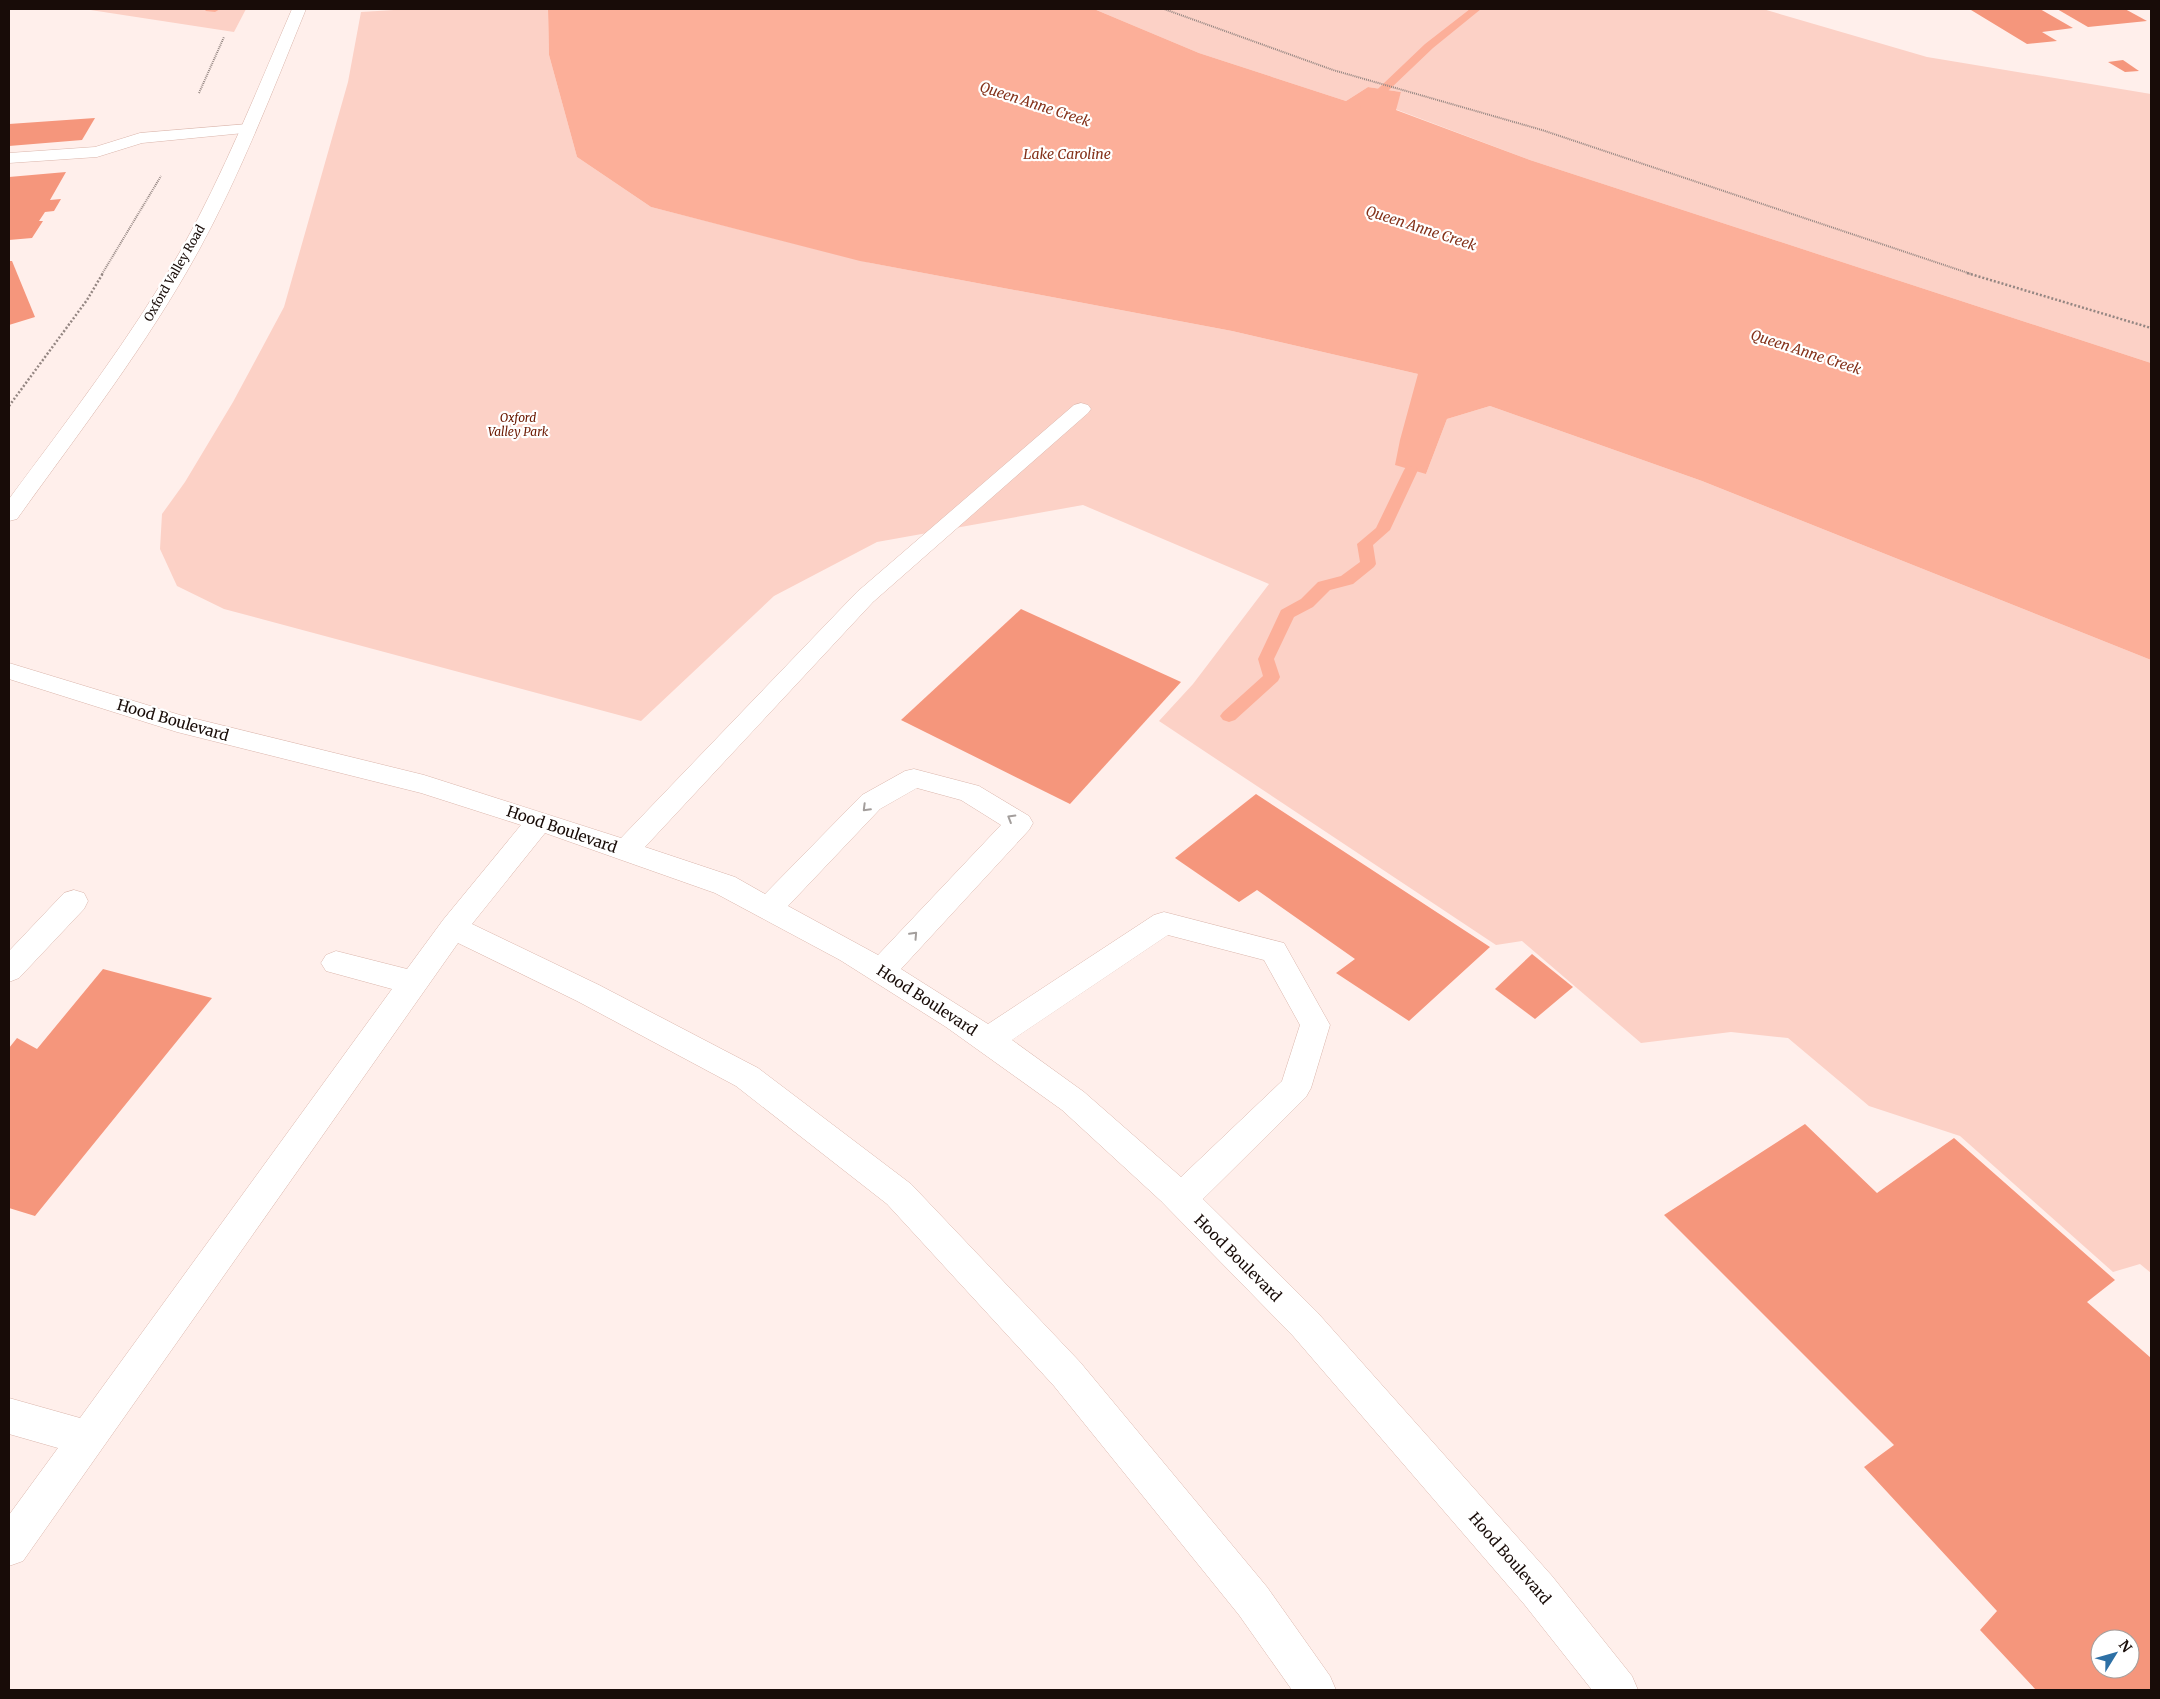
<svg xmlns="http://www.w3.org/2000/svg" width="2160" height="1699" viewBox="0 0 2160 1699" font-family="Merriweather,serif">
<rect width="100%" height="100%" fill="#ffefeb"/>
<g fill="#fcd1c6">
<polygon points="84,9 246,9 234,32"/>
<polygon points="410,9 548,9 549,55 577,157 651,207 871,263 1232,331 1418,374 1426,474 1447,419 1490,406 1702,481 2151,660 2151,1273 2140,1264 2113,1272 1960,1136 1869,1106 1788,1038 1731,1032 1641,1043 1522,941 1496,945 1159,721 1193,684 1269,584 1083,505 877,542 774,596 641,721 224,609 177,586 160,549 162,514 185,482 233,402 284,307 348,82 361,12"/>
<polygon points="1094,9 1763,9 1927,57 2151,94 2151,363 1530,160 1395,109 1401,92 1368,87 1346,101 1199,53"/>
</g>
<polygon fill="#fcaf99" points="548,9 1094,9 1199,53 1346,101 1368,87 1401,92 1396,110 1530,160 2151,363 2151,660 1702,481 1490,406 1447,419 1426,474 1395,465 1400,440 1418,374 1232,331 860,261 651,207 577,157 549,55"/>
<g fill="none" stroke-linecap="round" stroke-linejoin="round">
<g fill="#fcaf99" fill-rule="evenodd">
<polygon points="204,9 220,9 215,12 206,11"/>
<polygon points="1470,9 1481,9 1433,48 1369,109 1361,109 1360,107 1361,105 1425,44"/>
<polygon points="1411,466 1416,467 1418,470 1390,530 1373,545 1376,564 1374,567 1353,584 1330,590 1313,607 1294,617 1274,659 1280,677 1278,681 1235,720 1229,722 1223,720 1220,716 1223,712 1263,676 1258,659 1281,610 1301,599 1318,582 1341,576 1360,562 1357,544 1376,528 1404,470 1406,467"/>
</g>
</g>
<g fill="#f5967c" fill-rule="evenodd">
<polygon points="1984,9 2040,9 2073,28 2042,32 2057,41 2027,44 1971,10"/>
<polygon points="2057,9 2125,9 2147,21 2088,27"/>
<polygon points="2123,60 2139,71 2125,72 2108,62"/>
<polygon points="95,118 82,140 9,146 9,124"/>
<polygon points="66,172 50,200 61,199 54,211 45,212 39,221 43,221 32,238 9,240 9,177"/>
<polygon points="9,261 12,261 35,317 9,325"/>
<polygon points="1021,609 1181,682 1070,804 901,720"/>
<polygon points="1256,794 1490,947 1409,1021 1336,973 1355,959 1257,890 1239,902 1175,858"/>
<polygon points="1532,954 1573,987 1535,1019 1495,989"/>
<polygon points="103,969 212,998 35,1216 9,1208 9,1048 17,1038 37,1049"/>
<path d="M1805,1124L1877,1193L1954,1138L2115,1280L2087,1302L2151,1358V1690H2036L1980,1630L1997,1611L1864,1467L1894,1445L1664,1215ZM2100,1639H2130V1669H2100Z"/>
</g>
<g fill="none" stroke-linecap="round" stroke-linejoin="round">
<defs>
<g id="minor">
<polygon points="248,124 254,126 256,129 254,132 142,143 97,157 9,163 9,153 95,147 140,133"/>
<path d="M1081,403L1088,405L1091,409L1088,413L873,602L645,847L735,877L765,894L862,795L905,771L914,769L979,786L1029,816L1033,823L1029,830L901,969L988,1024L1154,915L1164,912L1284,943L1330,1025L1311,1088L1306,1097L1203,1199L1317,1312L1552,1576L1632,1676L1638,1690H1592L1524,1604L1293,1336L1161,1201L1062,1110L946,1027L840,960L715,893L545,833L472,924L599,985L758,1068L911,1184L1080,1362L1267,1587L1330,1676L1336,1690H1292L1239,1615L1054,1386L887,1204L736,1086L577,1001L458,943L23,1561L9,1566V1515L58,1448L9,1434V1398L80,1418L392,989L326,971L321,963L326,955L336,951L407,969L443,920L521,825L421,793L177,732L9,679V663L180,715L424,775L621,838L857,592L1074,405ZM917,788L961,800L1001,825L878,955L788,906L880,809ZM1168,935L1264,960L1300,1025L1282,1081L1181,1177L1084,1092L1012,1040Z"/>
<polygon points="74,890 84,893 88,901 84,909 19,978 9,982 9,951 64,893"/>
</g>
<path id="major" d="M292,9H306C273,90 241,173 199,250C147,345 80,431 17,519L9,521V499C69,418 131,338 181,250C224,173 257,90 292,9Z"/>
</defs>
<use href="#minor" stroke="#dbb6ac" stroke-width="1"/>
<use href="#major" stroke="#dbb6ac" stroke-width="1"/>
<g stroke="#948682" stroke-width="2" stroke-dasharray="1 1" stroke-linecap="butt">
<polyline points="1164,9 1333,70 1542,130 1971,274"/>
<polyline points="199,93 224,37"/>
<polyline points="102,274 161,176"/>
</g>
<g stroke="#948682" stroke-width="2.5" stroke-dasharray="2 2" stroke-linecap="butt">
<polyline points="1967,273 2151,328"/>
<polyline points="9,406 87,300 103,273"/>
</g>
<use href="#minor" fill="#fff" fill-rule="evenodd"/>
<use href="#major" fill="#fff" fill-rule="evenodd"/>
</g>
<defs><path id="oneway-chevron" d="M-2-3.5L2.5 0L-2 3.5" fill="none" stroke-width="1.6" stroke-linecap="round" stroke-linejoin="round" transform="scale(1.25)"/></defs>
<g stroke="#a39e9c">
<use href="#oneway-chevron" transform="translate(866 808) rotate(135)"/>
<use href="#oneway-chevron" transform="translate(1011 818) rotate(-149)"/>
<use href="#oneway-chevron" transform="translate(914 935) rotate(-47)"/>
</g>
<g text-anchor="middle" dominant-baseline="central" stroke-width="4.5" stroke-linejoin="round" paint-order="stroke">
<g font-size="12" fill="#180c08" stroke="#fff">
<text transform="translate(174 273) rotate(-60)">Oxford Valley Road</text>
</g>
<g font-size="12" font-style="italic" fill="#6b1800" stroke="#fff">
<text x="518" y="417">Oxford<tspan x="518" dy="14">Valley Park</tspan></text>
</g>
<g font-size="14" font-style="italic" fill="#843119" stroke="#fff">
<text transform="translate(1035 104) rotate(18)">Queen Anne Creek</text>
<text x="1067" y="154">Lake Caroline</text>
<text transform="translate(1421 228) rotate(18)">Queen Anne Creek</text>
<text transform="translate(1806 352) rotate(18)">Queen Anne Creek</text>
</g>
<g font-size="15" fill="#180c08" stroke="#fff">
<text transform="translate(173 720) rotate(16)">Hood Boulevard</text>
<text transform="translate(562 829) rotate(19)">Hood Boulevard</text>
<text transform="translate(927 1000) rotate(33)">Hood Boulevard</text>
<text transform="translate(1238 1258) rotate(45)">Hood Boulevard</text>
<text transform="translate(1510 1558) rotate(49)">Hood Boulevard</text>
</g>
</g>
<rect width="2160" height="1699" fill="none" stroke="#180c08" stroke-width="20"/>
<g transform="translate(2115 1654) rotate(53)"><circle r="24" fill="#ffffff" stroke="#a39e9c"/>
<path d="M0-4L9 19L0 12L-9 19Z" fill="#2d70a5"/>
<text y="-8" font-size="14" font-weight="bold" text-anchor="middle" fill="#180c08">N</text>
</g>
</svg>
